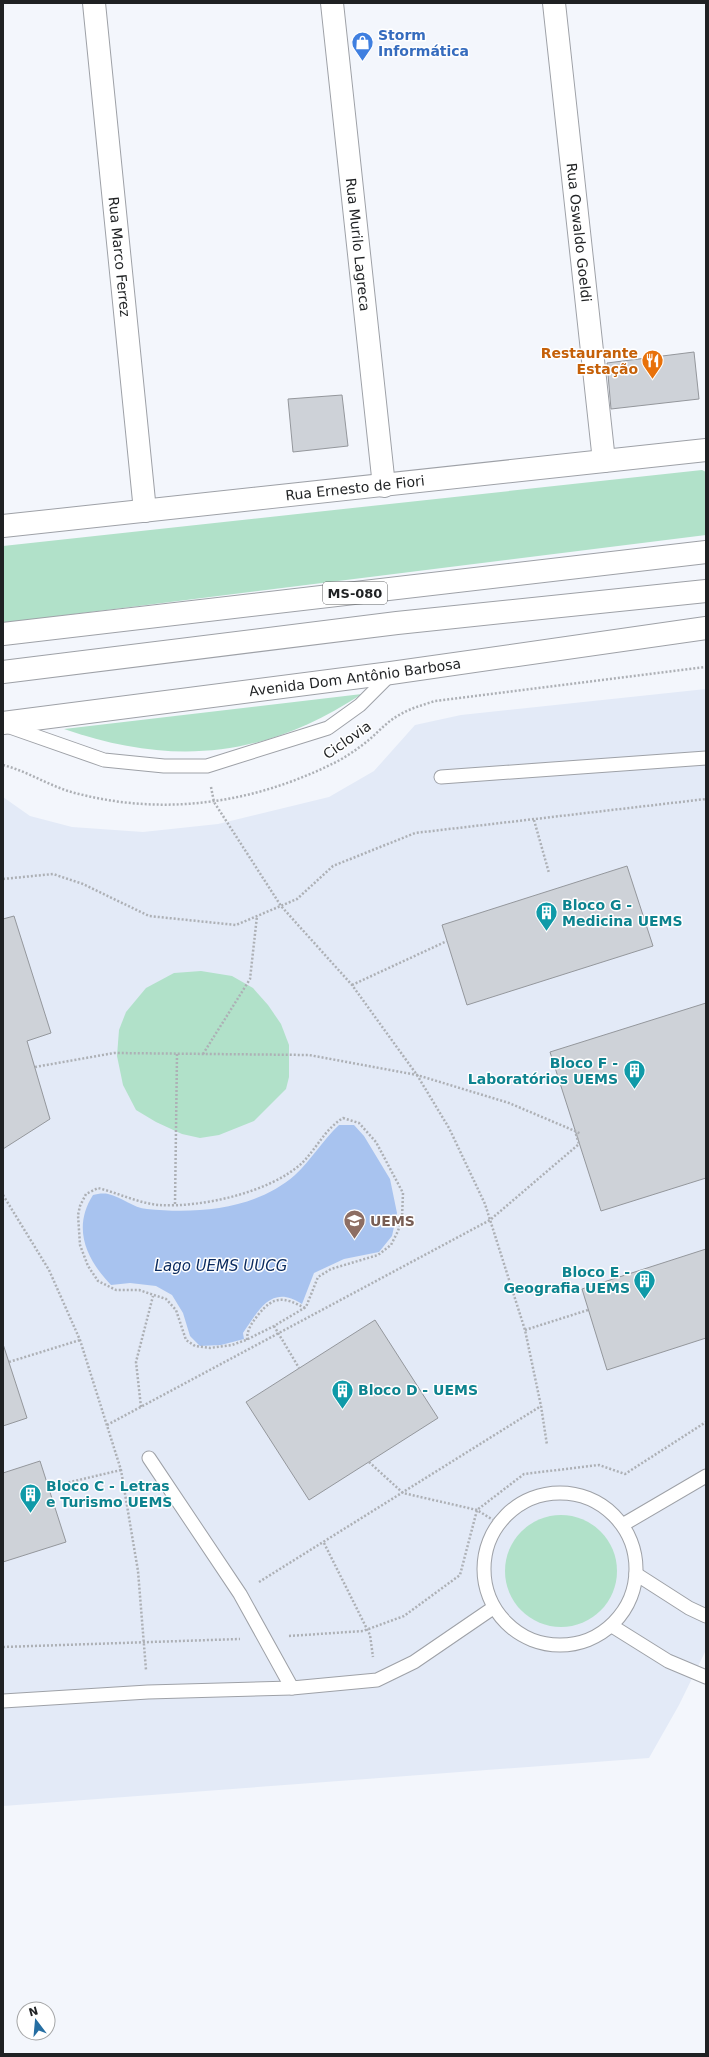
<svg xmlns="http://www.w3.org/2000/svg" width="709" height="2057" viewBox="0 0 709 2057" font-family="'DejaVu Sans',sans-serif">
<rect width="100%" height="100%" fill="#f3f6fc"/>
<polygon fill="#e3eaf7" points="706,689 706,1650 679,1705 649,1758 3,1806 3,797 30,816 72,827 143,832 218,824 329,797 374,771 415,725 461,715"/>
<g fill="#b1e1c9">
<polygon points="702,470 706,472 706,535 3,623 3,546"/>
<path d="M362,694C264,758 174,767 64,729Z"/>
<polygon points="201,971 232,976 253,988 268,1005 281,1024 289,1045 289,1077 286,1089 254,1121 219,1135 200,1138 182,1134 156,1122 136,1110 123,1085 117,1056 119,1030 126,1012 146,988 174,973"/>
<circle cx="561" cy="1571" r="56"/>
</g>
<path fill="#a8c3ef" d="M339,1125H354L364,1136L390,1179L397,1213L392,1236L379,1252L344,1259L314,1273L302,1304C271,1284 259,1310 243,1333L244,1339L221,1345L200,1346L190,1336L183,1313L172,1295L156,1286L130,1283L111,1285C86,1259 72,1228 93,1195C97,1194 103,1193 108,1194C122,1197 133,1208 147,1209C197,1214 255,1210 295,1175C311,1160 323,1140 339,1125Z"/>
<g fill="#ced2d8" stroke="#94979c">
<polygon points="694,352 699,399 611,409 607,363"/>
<polygon points="342,395 348,446 293,452 288,399"/>
<polygon points="627,866 653,946 467,1005 442,925"/>
<polygon points="14,916 51,1033 27,1041 50,1119 3,1149 3,919"/>
<polygon points="706,1003 706,1178 601,1211 550,1052"/>
<polygon points="706,1249 706,1338 607,1370 582,1289"/>
<polygon points="375,1320 438,1418 309,1500 246,1402"/>
<polygon points="3,1344 27,1418 3,1426"/>
<polygon points="40,1461 66,1542 3,1562 3,1473"/>
</g>
<g fill="none" stroke-linecap="round" stroke-linejoin="round">
<defs>
<g id="lane">
<polyline points="7,726 104,760 164,766 207,766 328,728 360,705 391,674"/>
<polyline points="441,777 706,758"/>
<polyline points="149,1458 240,1594 292,1688"/>
<circle cx="560" cy="1569" r="76"/>
<polyline points="624,1524 706,1476"/>
<polyline points="636,1574 689,1608 706,1616"/>
<polyline points="612,1626 668,1661 706,1677"/>
<polyline points="3,1701 148,1692 292,1688 377,1680 414,1662 493,1608"/>
</g>
<g id="street">
<path id="s1" d="M94,3L145,511"/>
<path id="s2" d="M332,3L384,486"/>
<path id="s3" d="M554,3L604,461"/>
<path id="s4" d="M3,526L706,450"/>
</g>
<g id="secondary">
<path id="s5" d="M3,723L391,673L706,628"/>
</g>
<g id="primary">
<polyline points="3,634 706,552"/>
<polyline points="3,672 397,623 706,591"/>
</g>
</defs>
<use href="#lane" stroke="#9ea1a7" stroke-width="15"/>
<use href="#street" stroke="#9ea1a7" stroke-width="24"/>
<use href="#secondary" stroke="#9ea1a7" stroke-width="24"/>
<use href="#primary" stroke="#9ea1a7" stroke-width="24"/>
<g stroke="#adb0b5" stroke-width="2.5" stroke-dasharray="2 2" stroke-linecap="butt">
<path d="M3,765C30,772 52,788 79,794C166,816 253,803 332,764C345,758 359,748 370,739C380,730 389,720 401,714C411,708 423,705 435,701L706,667"/>
<polyline points="211,787 214,802 281,906 352,985 417,1075 449,1128 485,1204 525,1330 541,1406 547,1445"/>
<polyline points="534,820 549,873"/>
<polyline points="3,879 53,874 83,884 149,916 236,925 297,899 333,866 415,833 706,799"/>
<polyline points="352,985 447,941"/>
<polyline points="203,1054 250,979 257,916"/>
<polyline points="35,1067 114,1053 309,1055 417,1075 509,1103 575,1131"/>
<path d="M343,1118L359,1123L376,1142L403,1193L402,1218L398,1231L391,1245L378,1255L331,1269L318,1277L306,1307L274,1326L246,1340L232,1345L210,1348L195,1346L186,1340L176,1310L166,1299L139,1290H116L98,1281L88,1266L80,1245L78,1215L80,1206L86,1194L98,1188C118,1193 138,1203 159,1205C201,1208 271,1192 302,1163C317,1148 325,1129 343,1118Z"/>
<polyline points="3,1195 49,1270 80,1340 121,1470 138,1571 146,1670"/>
<polyline points="175,1204 177,1054"/>
<polyline points="274,1326 299,1368"/>
<polyline points="525,1330 588,1310"/>
<path d="M247,1340C247,1329 252,1323 258,1315C274,1295 284,1297 305,1308"/>
<polyline points="9,1362 80,1340"/>
<polyline points="141,1407 136,1362 153,1296"/>
<polyline points="107,1425 490,1220 579,1144 575,1131 581,1134"/>
<polyline points="369,1462 403,1493 477,1510 498,1523"/>
<polyline points="49,1487 121,1470"/>
<polyline points="324,1543 370,1635 373,1657"/>
<polyline points="259,1582 541,1406"/>
<polyline points="289,1636 363,1631 404,1616 460,1575 477,1510 524,1474 599,1465 625,1474 706,1422"/>
<polyline points="3,1647 240,1639"/>
</g>
<use href="#lane" stroke="#fff" stroke-width="13"/>
<use href="#street" stroke="#fff" stroke-width="22"/>
<use href="#secondary" stroke="#fff" stroke-width="22"/>
<use href="#primary" stroke="#fff" stroke-width="22"/>
</g>
<defs>
<symbol id="shop-pin" viewBox="-11 -11 22 30"><path d="M0 17L-7.5 6A9.5 9.5 0 1 1 7.5 6Z" fill="#3f7fe0" stroke="#fff"/><path d="M-5-2.5h2.3a2.7 3.5 0 0 1 5.4 0H5L5.5 6h-11ZM-1.5-2.5h3a1.5 2.3 0 0 0-3 0Z" fill="#fff"/></symbol>
<symbol id="restaurant-pin" viewBox="-11 -11 22 30"><path d="M0 17L-7.5 6A9.5 9.5 0 1 1 7.5 6Z" fill="#e8710a" stroke="#fff"/><path d="M-5-6h1v4h1v-4h1v4h1v-4h1v5L-1.5 .5V6h-2V.5L-5-1ZM5-6V6H3V1.5H1.5Q1.5-4 5-6Z" fill="#fff"/></symbol>
<symbol id="building-pin" viewBox="-11 -11 22 30"><path d="M0 17L-7.5 6A9.5 9.5 0 1 1 7.5 6Z" fill="#0f9aa8" stroke="#fff"/><path d="M-4-6H4V6H1V3H-1V6H-4ZM-2.5-4.3h1.7v1.8h-1.7ZM.8-4.3h1.7v1.8H.8ZM-2.5-1h1.7V.8h-1.7ZM.8-1h1.7V.8H.8Z" fill="#fff"/></symbol>
<symbol id="university-pin" viewBox="-11 -11 22 30"><path d="M0 17L-7.5 6A9.5 9.5 0 1 1 7.5 6Z" fill="#8d6e63" stroke="#fff"/><path d="M0-5L7-2L0 1L-7-2ZM-4 1L0 2.5L4 1V4Q0 6-4 4Z" fill="#fff"/></symbol>
</defs>
<g fill-rule="evenodd">
<use href="#shop-pin" x="350" y="30" width="25" height="34"/>
<use href="#restaurant-pin" x="640" y="348" width="25" height="34"/>
<use href="#building-pin" x="534" y="900" width="25" height="34"/>
<use href="#building-pin" x="622" y="1058" width="25" height="34"/>
<use href="#university-pin" x="342" y="1208" width="25" height="34"/>
<use href="#building-pin" x="632" y="1268" width="25" height="34"/>
<use href="#building-pin" x="330" y="1378" width="25" height="34"/>
<use href="#building-pin" x="18" y="1482" width="25" height="34"/>
</g>
<g text-anchor="middle" dominant-baseline="central" stroke-width="3" stroke-linejoin="round" paint-order="stroke">
<rect fill="#fff" stroke="#626465" stroke-width="1" x="323" y="582" width="64" height="22" rx="3"/>
<g font-size="13" font-weight="bold" fill="#1f2123">
<text x="355" y="593">MS-080</text>
</g>
<g font-size="14" font-weight="bold" fill="#366cbe" stroke="#fff" text-anchor="start">
<text x="378" y="35">Storm<tspan x="378" dy="16">Informática</tspan></text>
</g>
<g font-size="14" fill="#1f2123" stroke="#fff">
<text stroke="none"><textPath href="#s3" startOffset="231">Rua Oswaldo Goeldi</textPath></text>
<text stroke="none"><textPath href="#s2" startOffset="243">Rua Murilo Lagreca</textPath></text>
<text stroke="none"><textPath href="#s1" startOffset="255">Rua Marco Ferrez</textPath></text>
<text stroke="none"><textPath href="#s4" startOffset="354">Rua Ernesto de Fiori</textPath></text>
<text stroke="none"><textPath href="#s5" startOffset="355">Avenida Dom Antônio Barbosa</textPath></text>
<text transform="translate(347 740) rotate(-35)">Ciclovia</text>
</g>
<g font-size="14" font-weight="bold" fill="#c56008" stroke="#fff" text-anchor="end">
<text x="638" y="353">Restaurante<tspan x="638" dy="16">Estação</tspan></text>
</g>
<g font-size="14" font-weight="bold" fill="#0d838f" stroke="#fff" text-anchor="start">
<text x="562" y="905">Bloco G -<tspan x="562" dy="16">Medicina UEMS</tspan></text>
<text x="618" y="1063" text-anchor="end">Bloco F -<tspan x="618" dy="16">Laboratórios UEMS</tspan></text>
<text x="630" y="1272" text-anchor="end">Bloco E -<tspan x="630" dy="16">Geografia UEMS</tspan></text>
<text x="358" y="1390">Bloco D - UEMS</text>
<text x="46" y="1486">Bloco C - Letras<tspan x="46" dy="16">e Turismo UEMS</tspan></text>
</g>
<g font-size="14" font-weight="bold" fill="#785e54" stroke="#fff" text-anchor="start">
<text x="370" y="1221">UEMS</text>
</g>
<g font-size="15" font-style="italic" fill="#0a2a5e" stroke="#fff">
<text x="221" y="1266">Lago UEMS UUCG</text>
</g>
</g>
<rect width="709" height="2057" fill="none" stroke="#1f2123" stroke-width="8"/>
<g transform="translate(36 2021) rotate(344)"><circle r="19" fill="#ffffff" stroke="#a5a6a7"/>
<path d="M0-3L7 15L0 10L-7 15Z" fill="#266ea2"/>
<text y="-6" font-size="11" font-weight="bold" text-anchor="middle" fill="#1f2123">N</text>
</g>
</svg>
